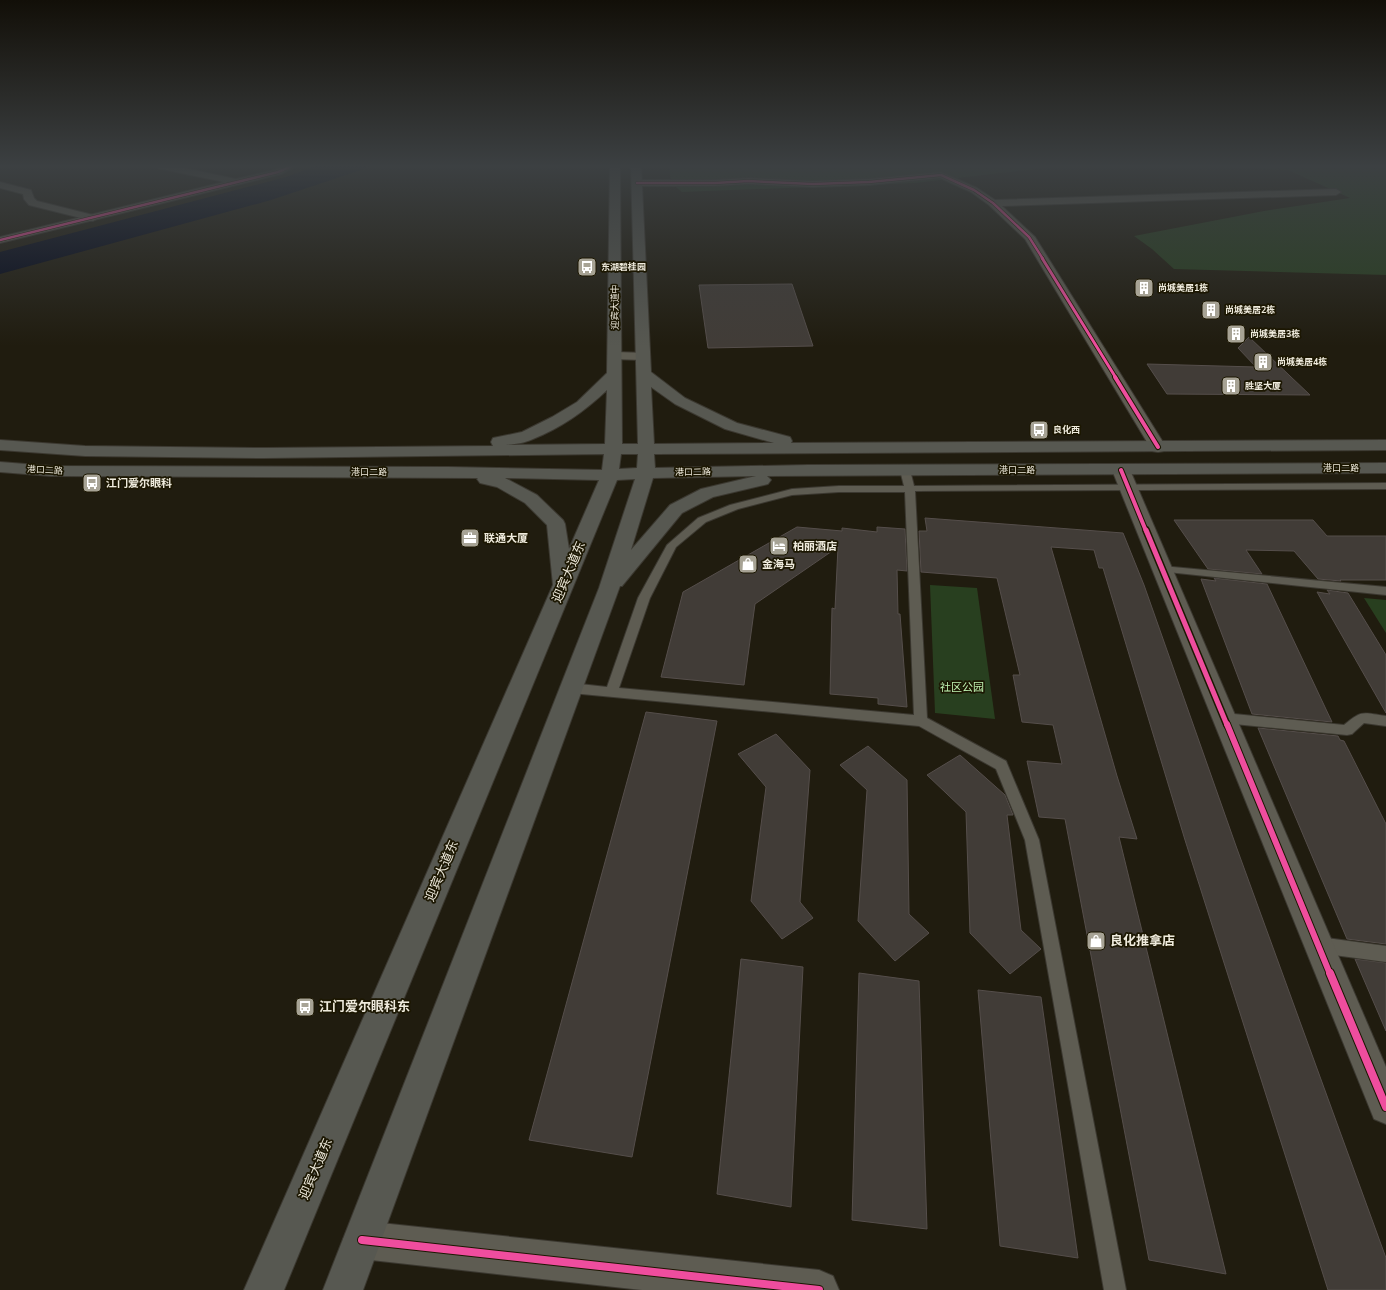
<svg xmlns="http://www.w3.org/2000/svg" width="1386" height="1290" viewBox="0 0 1386 1290" font-family="'Nunito Sans','Noto Sans SC',sans-serif">
<rect width="100%" height="100%" fill="#201c0f"/>
<g fill="#283f1f">
<polygon points="669,165 1070,165 915,183 682,192 671,183"/>
<polygon points="1184,165 1386,165 1386,275 1174,269 1152,249 1134,236 1264,211 1350,198 1288,170"/>
<polygon points="930,585 977,588 995,719 935,713"/>
<polygon points="1364,598 1386,600 1386,633"/>
</g>
<polygon fill="#03081b" points="317,165 372,165 358,171 271,200 0,274 0,252 286,177"/>
<g fill="#413c37" stroke="#554e4b">
<polygon points="792,284 813,346 708,348 699,285"/>
<polygon points="1249,337 1310,395 1167,394 1147,364 1256,367 1238,348"/>
<polygon points="925,518 1123,533 1144,585 1236,846 1386,1258 1386,1290 1328,1290 1185,840 1103,568 1099,568 1094,550 1051,547 1117,776 1137,839 1119,837 1226,1274 1149,1260 1065,819 1039,817 1027,761 1062,764 1053,725 1022,722 1013,675 1020,675 997,578 921,572 919,531 927,531"/>
<polygon points="1174,520 1313,520 1327,536 1386,536 1386,580 1340,580 1341,581 1318,579 1294,551 1246,550 1262,574 1208,569"/>
<polygon points="797,527 842,531 842,528 877,532 877,527 905,529 907,571 897,570 898,614 900,614 907,707 878,704 878,698 830,694 832,608 835,609 838,547 755,604 744,685 661,677 683,592"/>
<polygon points="1214,578 1267,584 1332,722 1252,714 1201,579 1216,581"/>
<polygon points="1327,590 1348,593 1386,655 1386,713 1317,592 1330,594"/>
<polygon points="646,712 717,721 632,1157 529,1140"/>
<polygon points="1258,728 1338,736 1340,740 1344,741 1386,824 1386,944 1347,939"/>
<polygon points="776,734 810,770 800,902 813,918 782,939 751,901 766,787 738,754"/>
<polygon points="868,746 907,780 909,914 929,933 895,961 858,921 867,790 840,765"/>
<polygon points="960,755 1005,795 1013,815 1007,815 1021,930 1041,949 1010,974 970,933 966,812 927,775"/>
<polygon points="741,959 803,967 791,1207 717,1194"/>
<polygon points="1355,959 1386,963 1386,1031 1358,966"/>
<polygon points="859,973 919,981 927,1229 852,1220"/>
<polygon points="978,990 1041,997 1078,1258 1000,1246"/>
</g>
<g fill="none" stroke-linecap="round" stroke-linejoin="round">
<defs>
<g id="service">
<path d="M905,467L910,470L914,486L1386,483V489L915,491L927,718L1006,761L1039,840L1126,1290H1104L1025,840L996,769L919,726L571,693L567,691L565,688L567,685L571,683L607,687L638,598L667,545L698,518L730,505L792,489L839,486H904L900,470ZM839,492H905L914,715L619,688L650,598L676,547L706,522L738,509L792,495Z"/>
<polygon points="1162,566 1386,587 1386,595 1158,571 1157,569 1158,567"/>
<path d="M1224,713L1344,725C1363,709 1363,713 1386,716V726L1364,723L1352,734L1347,735L1224,723L1219,721L1217,718L1219,715Z"/>
<polygon points="1319,937 1386,946 1386,962 1319,953 1313,951 1311,945 1313,939"/>
</g>
<g id="minor">
<polygon points="941,172 977,188 995,200 1336,189 1341,192 1336,195 1002,206 1035,237 1166,447 1164,451 1158,452 1152,451 1150,447 1025,239 989,205 971,192 940,178 869,185 813,187 748,184 715,186 637,186 632,183 637,180 715,180 748,178 813,181 869,179"/>
<polygon points="0,182 31,190 34,198 37,201 97,216 98,218 93,221 29,205 24,199 23,194 0,188"/>
<polygon points="1121,465 1127,466 1130,470 1386,1067 1386,1124 1374,1119 1112,470 1115,466"/>
<polygon points="362,1221 819,1270 833,1276 839,1290 642,1290 362,1259 349,1253 343,1240 349,1227"/>
</g>
<polygon id="tertiary" points="153,165 170,165 236,179 275,170 286,165 298,165 281,174 0,243 0,237 224,182 157,168"/>
<polygon id="secondary" points="615,352 648,353 650,356 648,359 643,360 610,359 608,356 610,353"/>
<path id="primary" d="M610,165H620L622,444H638L631,165H641L651,372L685,398L737,423L790,437L792,441L791,443L1386,440V450L654,454L655,468L808,465L1386,463V473L767,476L771,480L768,484L713,497L682,513L622,586H620L363,1290H323L599,588L635,479L617,480L284,1290H244L553,585L547,525L525,503L497,487L480,483L477,479L478,478L51,476L0,472V462L51,466L449,467L602,470L604,454L265,458L85,456L0,450V440L85,446L265,448L493,446L491,442L493,438L522,432L552,417L577,402L607,373ZM651,387L675,404L725,429L774,443L654,444ZM607,390L605,444L506,445C515,444 525,443 533,439C561,428 586,410 607,390ZM621,454H638L637,468L619,469ZM756,476L701,489L670,505L631,550L653,478ZM505,478L599,480L569,549L565,524L563,520L537,495Z"/>
</defs>
<use href="#service" stroke="#3b3830" stroke-width="2"/>
<use href="#minor" stroke="#3b3830" stroke-width="2"/>
<use href="#tertiary" stroke="#3b3830" stroke-width="2"/>
<use href="#secondary" stroke="#3b3830" stroke-width="2"/>
<use href="#primary" stroke="#3b3830" stroke-width="2"/>
<use href="#service" fill="#5e5c52" fill-rule="evenodd"/>
<use href="#minor" fill="#5e5c52" fill-rule="evenodd"/>
<use href="#tertiary" fill="#5e5c52" fill-rule="evenodd"/>
<use href="#secondary" fill="#5e5c52" fill-rule="evenodd"/>
<use href="#primary" fill="#575851" fill-rule="evenodd"/>
<defs>
<g id="cycleway-far5">
<polyline points="637,183 715,183 748,181 813,184 869,182 941,175 974,190 993,203 1029,237 1043,259"/>
<polyline points="0,240 278,172 294,165"/>
</g>
<polyline id="cycleway-far4" points="1042,258 1116,378"/>
<g id="cycleway-far3">
<polyline points="1115,377 1158,447"/>
<polyline points="1121,470 1146,531"/>
</g>
<polyline id="cycleway-far2" points="1146,530 1227,725"/>
<polyline id="cycleway-far1" points="1227,724 1330,974"/>
<g id="cycleway">
<polyline points="1330,973 1386,1107"/>
<polyline points="362,1240 819,1290"/>
</g>
</defs>
<use href="#cycleway-far5" stroke="#1c1702" stroke-width="3.5"/>
<use href="#cycleway-far4" stroke="#1c1702" stroke-width="4.5"/>
<use href="#cycleway-far3" stroke="#1c1702" stroke-width="6"/>
<use href="#cycleway-far2" stroke="#1c1702" stroke-width="8"/>
<use href="#cycleway-far1" stroke="#1c1702" stroke-width="8"/>
<use href="#cycleway" stroke="#1c1702" stroke-width="10"/>
<use href="#cycleway-far5" stroke="#ef4d9e" stroke-width="2.5"/>
<use href="#cycleway-far4" stroke="#ef4d9e" stroke-width="3"/>
<use href="#cycleway-far3" stroke="#ef4d9e" stroke-width="4"/>
<use href="#cycleway-far2" stroke="#ef4d9e" stroke-width="5"/>
<use href="#cycleway-far1" stroke="#ef4d9e" stroke-width="6"/>
<use href="#cycleway" stroke="#ef4d9e" stroke-width="8"/>
</g>
<linearGradient id="sky" x2="0" y2="1"><stop stop-color="#120f08"/><stop offset="0.48" stop-color="#3c4042"/><stop offset="1" stop-color="#3c4042" stop-opacity="0"/></linearGradient>
<rect width="1386" height="346" fill="url(#sky)"/>
<defs>
<symbol id="bus-square" viewBox="-11 -11 22 22"><rect x="-9" y="-9" width="18" height="18" rx="4" fill="#a7a395" stroke="#1c1702"/><path d="M-5-6H5V4H4V6H2V4H-2V6H-4V4H-5ZM-3.5-4V0h7V-4ZM-3.5 1.2v1.5H-2V1.2ZM2 1.2v1.5H3.5V1.2Z" fill="#fff"/></symbol>
<symbol id="building-square" viewBox="-11 -11 22 22"><rect x="-9" y="-9" width="18" height="18" rx="4" fill="#a7a395" stroke="#1c1702"/><path d="M-4-6H4V6H1V3H-1V6H-4ZM-2.5-4.3h1.7v1.8h-1.7ZM.8-4.3h1.7v1.8H.8ZM-2.5-1h1.7V.8h-1.7ZM.8-1h1.7V.8H.8Z" fill="#fff"/></symbol>
<symbol id="office-square" viewBox="-11 -11 22 22"><rect x="-9" y="-9" width="18" height="18" rx="4" fill="#a7a395" stroke="#1c1702"/><path d="M-6-3h4V-5.5h4V-3h4V5H-6ZM-1-4.5V-3h2v-1.5ZM-6 0V1H6V0Z" fill="#fff"/></symbol>
<symbol id="hotel-square" viewBox="-11 -11 22 22"><rect x="-9" y="-9" width="18" height="18" rx="4" fill="#a7a395" stroke="#1c1702"/><path d="M-6-4.5h1.5V1H6V5H4.5V3h-9V5H-6ZM-4 0a1.8 1.8 0 1 1 3.6 0ZM.5 0V-2.5h3Q6-2.5 6 0Z" fill="#fff"/></symbol>
<symbol id="shop-square" viewBox="-11 -11 22 22"><rect x="-9" y="-9" width="18" height="18" rx="4" fill="#a7a395" stroke="#1c1702"/><path d="M-5-2.5h2.3a2.7 3.5 0 0 1 5.4 0H5L5.5 6h-11ZM-1.5-2.5h3a1.5 2.3 0 0 0-3 0Z" fill="#fff"/></symbol>
</defs>
<g fill-rule="evenodd">
<use href="#bus-square" x="576" y="256" width="22" height="22"/>
<use href="#building-square" x="1133" y="277" width="22" height="22"/>
<use href="#building-square" x="1200" y="299" width="22" height="22"/>
<use href="#building-square" x="1225" y="323" width="22" height="22"/>
<use href="#building-square" x="1252" y="351" width="22" height="22"/>
<use href="#building-square" x="1220" y="375" width="22" height="22"/>
<use href="#bus-square" x="1028" y="419" width="22" height="22"/>
<use href="#bus-square" x="81" y="472" width="22" height="22"/>
<use href="#office-square" x="459" y="527" width="22" height="22"/>
<use href="#hotel-square" x="768" y="535" width="22" height="22"/>
<use href="#shop-square" x="737" y="553" width="22" height="22"/>
<use href="#shop-square" x="1085" y="930" width="22" height="22"/>
<use href="#bus-square" x="294" y="996" width="22" height="22"/>
</g>
<g text-anchor="middle" dominant-baseline="central" stroke-width="3.5" stroke-linejoin="round" paint-order="stroke">
<g font-size="9" font-weight="bold" fill="#efebdd" stroke="#1c1702" text-anchor="start">
<text x="601" y="267">东湖碧桂园</text>
<text x="1158" y="288">尚城美居1栋</text>
<text x="1225" y="310">尚城美居2栋</text>
<text x="1250" y="334">尚城美居3栋</text>
<text x="1277" y="362">尚城美居4栋</text>
<text x="1245" y="386">胜坚大厦</text>
<text x="1053" y="430">良化西</text>
</g>
<g font-size="9" fill="#efebdd" stroke="#1c1702">
<text transform="translate(615 307) rotate(-90)">迎宾大道中</text>
<text x="1341" y="468">港口二路</text>
<text transform="translate(45 470) rotate(3)">港口二路</text>
<text x="1017" y="470">港口二路</text>
<text x="369" y="472">港口二路</text>
<text transform="translate(693 472) rotate(-1)">港口二路</text>
</g>
<g font-size="11" font-weight="bold" fill="#efebdd" stroke="#1c1702" text-anchor="start">
<text x="106" y="483">江门爱尔眼科</text>
<text x="484" y="538">联通大厦</text>
<text x="793" y="546">柏丽酒店</text>
<text x="762" y="564">金海马</text>
</g>
<g font-size="11" fill="#c0f4b3" stroke="#1c1702">
<text x="962" y="687">社区公园</text>
</g>
<g font-size="13" fill="#efebdd" stroke="#1c1702">
<text transform="translate(569 572) rotate(-67)">迎宾大道东</text>
<text transform="translate(442 871) rotate(-67)">迎宾大道东</text>
<text transform="translate(316 1169) rotate(-67)">迎宾大道东</text>
</g>
<g font-size="13" font-weight="bold" fill="#efebdd" stroke="#1c1702" text-anchor="start">
<text x="1110" y="941">良化推拿店</text>
<text x="319" y="1007">江门爱尔眼科东</text>
</g>
</g>
</svg>
